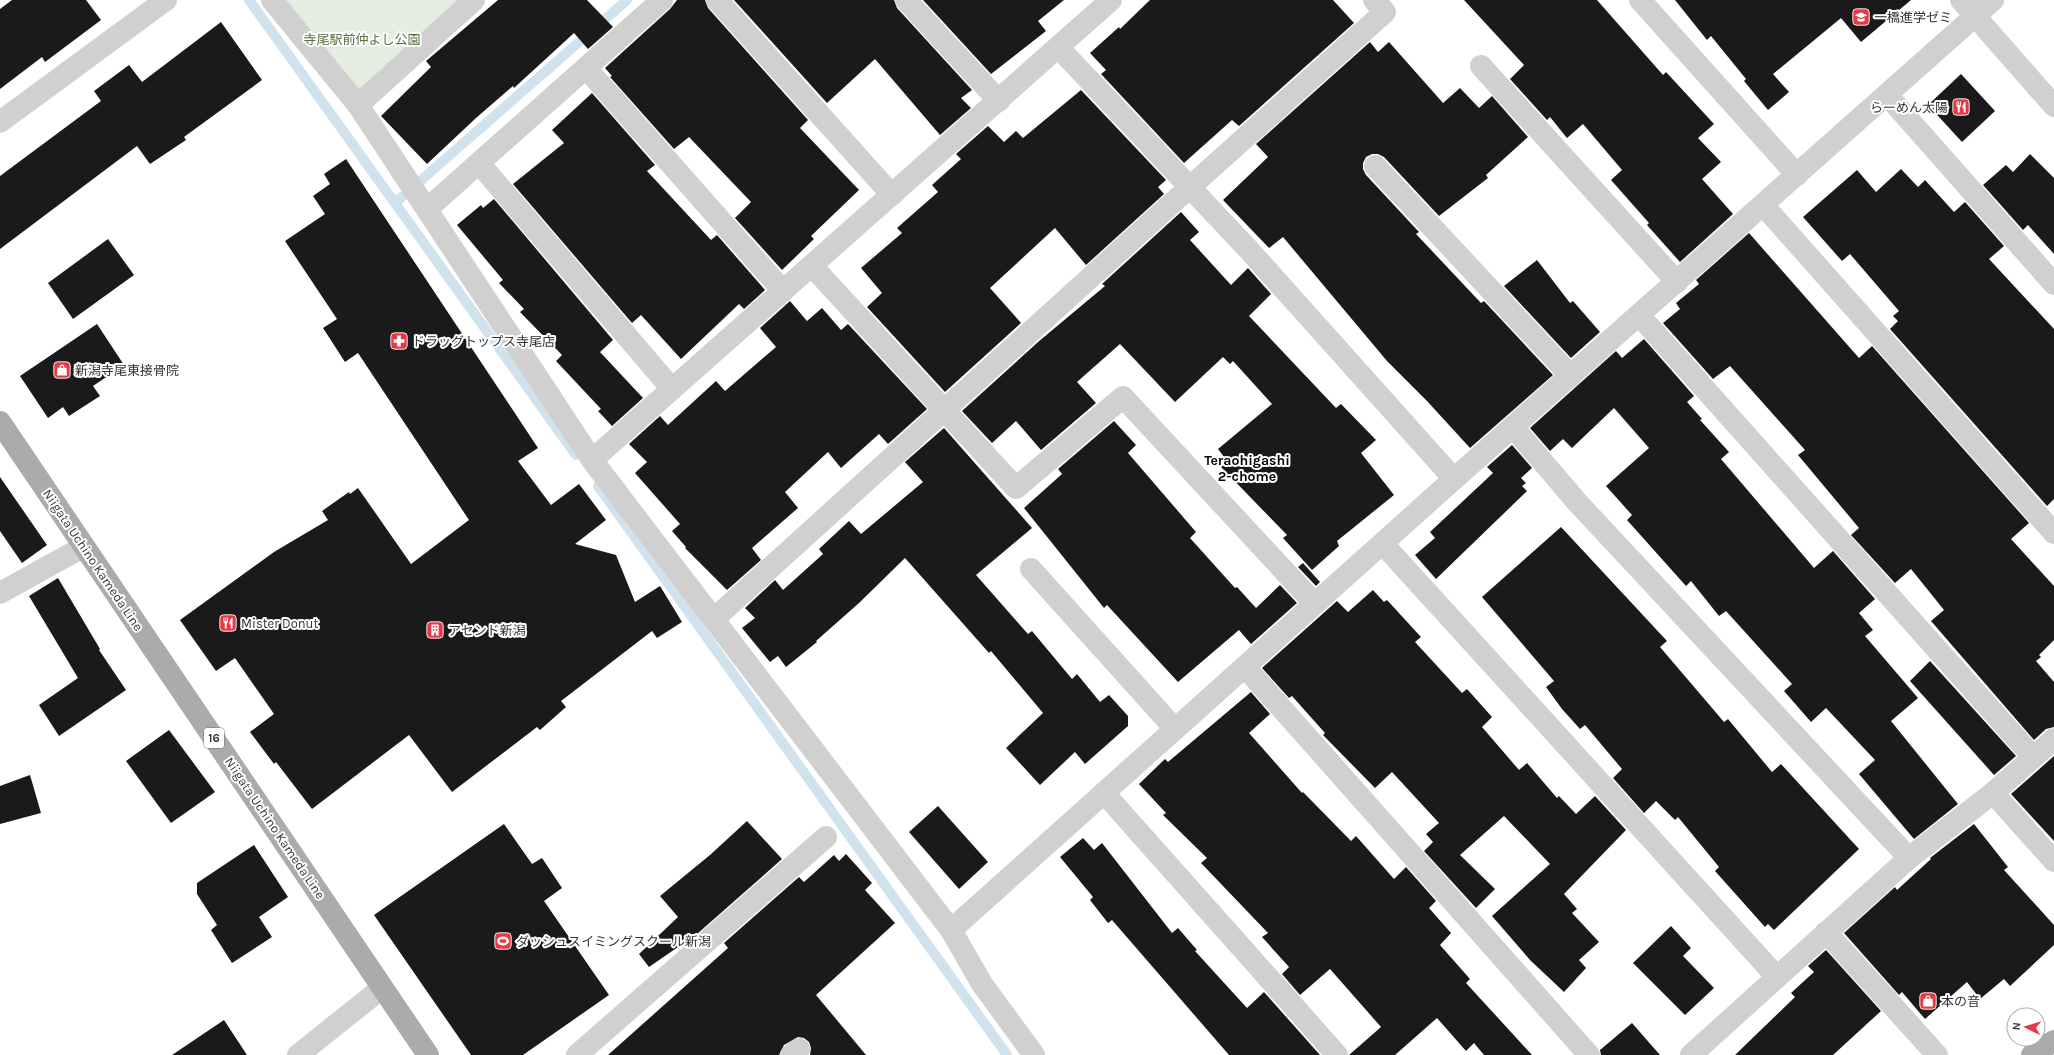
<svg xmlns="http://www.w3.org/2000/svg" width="2054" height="1055" viewBox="0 0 2054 1055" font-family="Karla,'Noto Sans JP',sans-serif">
<rect width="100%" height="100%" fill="#fff"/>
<polygon fill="#e6ecdf" points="284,0 457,0 457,1 363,91 349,87"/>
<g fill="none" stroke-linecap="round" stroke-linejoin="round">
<g stroke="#cfe2ee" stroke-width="10">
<polyline points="249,0 576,455"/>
<polyline points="395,203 627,0"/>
<polyline points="598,486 1007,1055"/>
</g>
</g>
<g fill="#1a1a1a">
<polygon points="12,0 86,0 101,20 45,62 42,57 0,89 0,9"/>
<polygon points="498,0 587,0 613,27 588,49 574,33 514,88 513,86 476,118 427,164 381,116 431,67 426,61"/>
<polygon points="677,0 705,0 708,8 808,120 800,128 859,190 811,236 814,239 782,270 735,218 751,202 689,137 674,149 610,77 612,76 605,68 670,9"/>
<polygon points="734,0 894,0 897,8 972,90 961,98 971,108 940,135 875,59 827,103"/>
<polygon points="923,0 1064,0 1038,21 1046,31 991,74"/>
<polygon points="1150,0 1333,0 1354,23 1239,126 1232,120 1184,163 1101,74 1106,70 1090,53 1119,27 1120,29"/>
<polygon points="1464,0 1597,0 1663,75 1666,72 1714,124 1698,138 1721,162 1702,179 1733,214 1680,262 1647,225 1649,223 1611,180 1622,170 1583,124 1567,138 1550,117 1547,120 1510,79 1524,65"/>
<polygon points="1675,0 1911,0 1861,42 1841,18 1773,74 1789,92 1768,110 1744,81 1746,79 1711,36 1707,40"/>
<polygon points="221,22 262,80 184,137 186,140 150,164 137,146 0,249 0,176 101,101 94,91 129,65 142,82"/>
<polygon points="1370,42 1378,52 1389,42 1443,103 1460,88 1479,108 1492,96 1528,137 1486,175 1488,178 1439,216 1384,157 1378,154 1372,154 1366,157 1363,163 1363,169 1366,175 1419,232 1416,234 1481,303 1484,301 1553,375 1470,448 1427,401 1387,361 1283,237 1269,248 1223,200 1268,157 1256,144"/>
<polygon points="1961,74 1995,111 1962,142 1928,105"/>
<polygon points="1081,90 1166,180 1158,187 1164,194 1086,265 1055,228 990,288 1021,323 945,392 867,307 882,293 861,268 902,233 897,228 938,192 932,185 961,159 956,154 988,126 1004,142 1016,131 1023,138"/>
<polygon points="592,93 655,165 647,171 711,240 717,235 765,290 744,309 739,304 681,359 641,315 632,323 513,184 564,143 552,130"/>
<polygon points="2030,154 2054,178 2054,254 2028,225 2023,230 1983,185 2006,165 2013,172"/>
<polygon points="346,159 538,448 518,461 551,505 579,484 606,520 575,544 616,555 635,602 660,586 682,622 657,638 652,631 561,701 566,707 540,730 537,727 452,792 409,735 312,809 276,762 274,764 250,732 274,714 235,658 216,671 180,620 274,552 328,520 322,511 349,492 350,494 358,488 411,564 469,520 358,353 345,362 323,328 337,319 285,241 325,214 313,196 330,184 324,174"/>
<polygon points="1901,169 1918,187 1925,180 1954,212 1965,202 2004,246 1989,259 2054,329 2054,499 2047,506 1890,329 1898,321 1893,316 1899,311 1850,254 1842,261 1803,217 1857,170 1876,192"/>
<polygon points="494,199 613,340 600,352 643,398 612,426 598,411 601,409 556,361 562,355 520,312 524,309 499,283 503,280 457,225 481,205 483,208"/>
<polygon points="1181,212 1199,232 1190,240 1231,285 1248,268 1271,294 1249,316 1336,408 1341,404 1376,440 1361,453 1394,495 1337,541 1339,546 1312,570 1283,538 1287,535 1221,467 1228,462 1218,449 1272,404 1233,361 1230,364 1223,357 1175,402 1120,344 1077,382 1096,403 1041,450 1016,421 992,443 962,411 1038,342 1105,286 1102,284"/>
<polygon points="1749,233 1859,358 1872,346 2029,523 2011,539 2054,586 2054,640 2039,655 2041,657 2036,661 2054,682 2054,727 2046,729 2034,740 1931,621 1944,610 1911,569 1895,583 1851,535 1859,528 1798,455 1805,450 1730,366 1713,379 1663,323 1680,309 1676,303 1699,284 1696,280"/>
<polygon points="108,239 134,275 73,319 48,283"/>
<polygon points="1537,260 1570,303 1573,301 1600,332 1571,358 1504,286"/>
<polygon points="790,301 807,321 822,308 841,330 848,324 927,409 888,444 879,434 841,468 828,452 785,492 798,508 752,548 761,560 727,590 685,548 686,547 672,531 680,524 635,473 647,462 629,444 660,416 668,425 716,381 725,391 776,347 760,328"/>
<polygon points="97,324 124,365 93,386 100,396 69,416 63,407 48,418 20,376"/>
<polygon points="1644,339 1694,396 1687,402 1702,419 1700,420 1729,452 1721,459 1814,568 1833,551 1875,599 1859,613 1873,630 1865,636 1918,698 1891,721 1958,804 1914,839 1859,774 1875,760 1826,708 1811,722 1784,691 1792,684 1726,611 1719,616 1691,581 1686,586 1627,520 1632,515 1606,486 1649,448 1614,408 1572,448 1563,439 1550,451 1530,428 1616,351 1622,358"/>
<polygon points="1114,421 1136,445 1128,453 1196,532 1190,538 1235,588 1237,587 1256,608 1280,585 1297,603 1251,644 1239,630 1178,682 1107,605 1104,608 1024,508 1062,474 1058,469"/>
<polygon points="944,428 1032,528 976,575 1028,634 1032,631 1072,679 1077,674 1100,702 1109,695 1128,716 1128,726 1085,764 1075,752 1040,785 1006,748 1043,713 991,651 989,653 905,558 859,603 816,641 817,642 786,667 778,656 770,662 742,628 755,618 745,608 775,580 783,590 823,554 819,549 849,521 861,534 923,482 905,462"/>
<polygon points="1512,445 1532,468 1521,478 1526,483 1522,486 1527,491 1436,579 1415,555 1435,538 1430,532 1493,473 1487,467"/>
<polygon points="0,477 47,545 22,563 0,531"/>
<polygon points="1561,527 1667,641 1660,647 1724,722 1728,719 1772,772 1781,764 1859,849 1774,930 1768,924 1765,927 1715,871 1719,867 1678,817 1675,820 1656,801 1644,813 1613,778 1622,769 1585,725 1580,729 1562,709 1546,687 1554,681 1482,597"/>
<polygon points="1303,563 1320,582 1316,586 1298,567"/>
<polygon points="58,578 100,649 99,650 126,690 59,736 39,705 78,678 29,596"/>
<polygon points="1373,590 1384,602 1387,600 1421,637 1415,642 1462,693 1467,689 1492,717 1482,727 1519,770 1527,763 1557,798 1559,796 1576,814 1595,796 1626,830 1564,894 1577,909 1572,913 1599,942 1579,960 1586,968 1564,992 1530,960 1492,916 1550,864 1504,816 1460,855 1495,889 1476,908 1424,851 1433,842 1426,834 1439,823 1392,772 1375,788 1323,735 1325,733 1292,696 1289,698 1262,668 1337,601 1348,612"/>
<polygon points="1930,661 2016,756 1994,775 1910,681"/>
<polygon points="1251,692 1270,714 1249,733 1302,793 1303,792 1351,841 1356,836 1394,879 1406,867 1436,901 1429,908 1451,933 1440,945 1470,979 1466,983 1532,1055 1484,1055 1474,1043 1466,1051 1437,1018 1395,1055 1349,1055 1381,1027 1330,969 1300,995 1282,974 1289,967 1262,937 1268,933 1201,863 1207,858 1163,815 1166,813 1139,784 1165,759 1168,762"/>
<polygon points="169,730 215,792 171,823 126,761"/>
<polygon points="2054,756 2054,841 2011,794"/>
<polygon points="30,775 41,813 0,824 0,786"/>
<polygon points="938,806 988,862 959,889 909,832"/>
<polygon points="747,821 782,859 697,934 649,967 639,954 678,917 660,896 710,855"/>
<polygon points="504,824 532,864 542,858 562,888 544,901 609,995 523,1055 471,1055 374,915"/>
<polygon points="1974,824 2008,867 2004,870 2054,925 2054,945 2010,986 2004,979 1980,999 1967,982 1925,1019 1902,992 1899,995 1844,933 1895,887 1897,890 1931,859 1930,858"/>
<polygon points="1083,838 1094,850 1102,843 1172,933 1178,928 1197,950 1195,951 1247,1008 1264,992 1320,1055 1229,1055 1112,920 1108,923 1090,900 1093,897 1060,857"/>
<polygon points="254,845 288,897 259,917 272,937 232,963 211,930 217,925 197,894 197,883"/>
<polygon points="846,854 872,883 865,890 895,923 816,995 866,1055 810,1055 811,1048 809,1042 804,1038 798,1037 784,1045 779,1055 608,1055 728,948 724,943 799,877 804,882 834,855 839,861"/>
<polygon points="1671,926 1691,948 1683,956 1714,988 1685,1015 1633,963"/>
<polygon points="1826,950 1881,1011 1833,1055 1735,1055 1795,997 1791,993 1814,972 1808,966"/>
<polygon points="224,1020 247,1055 172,1055"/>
<polygon points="1632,1023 1660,1055 1601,1055 1600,1050"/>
</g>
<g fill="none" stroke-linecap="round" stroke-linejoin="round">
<g stroke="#d0d0d0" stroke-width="22">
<polyline points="272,0 358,105 592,460 951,930 982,984 1034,1055"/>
<polyline points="717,0 892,195"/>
<polyline points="906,0 999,101"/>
<polyline points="1640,0 1797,175"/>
<polyline points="1961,0 2054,106"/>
<polyline points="1059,48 1248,249 1454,479"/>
<polyline points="1481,66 1677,282"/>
<polyline points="586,68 783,291"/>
<polyline points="1887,95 2054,284"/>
<polyline points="358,105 474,0"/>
<polyline points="0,122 166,0"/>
<polyline points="479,163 672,389"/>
<polyline points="1375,166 1571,376"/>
<polyline points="1763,205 2054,533"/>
<polyline points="427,209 662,0"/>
<polyline points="812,266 1016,488 1123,397 1315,604"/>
<polyline points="1639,315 2033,757"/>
<polyline points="1513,427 1577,502 1909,858"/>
<polyline points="592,460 1111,0"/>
<polyline points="1383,544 1777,977"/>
<polyline points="1031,569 1175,729"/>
<polyline points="0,593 83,547"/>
<polyline points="714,619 1190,187 1385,12 1374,0"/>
<polyline points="1245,667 1589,1055"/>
<polyline points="1104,793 1337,1055"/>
<polyline points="1993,793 2054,861"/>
<polyline points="951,930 1454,479 1993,0"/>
<polyline points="1826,932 1937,1055"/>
<polyline points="298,1055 382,988"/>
<polyline points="577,1055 826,837"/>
<polyline points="791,1055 799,1049"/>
<polyline points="1691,1055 1909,858 1993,793 2054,739"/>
</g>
<g stroke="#ababab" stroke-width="22">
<polyline points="0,422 428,1055"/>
<polyline points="2032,1055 2054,1041"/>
</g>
</g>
<defs>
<symbol id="school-square" viewBox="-11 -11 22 22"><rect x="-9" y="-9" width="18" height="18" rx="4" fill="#e63946" stroke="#fff"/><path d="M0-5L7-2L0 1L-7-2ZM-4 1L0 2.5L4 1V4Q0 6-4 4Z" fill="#fff"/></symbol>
<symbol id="restaurant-square" viewBox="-11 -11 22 22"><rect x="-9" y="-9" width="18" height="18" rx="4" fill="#e63946" stroke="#fff"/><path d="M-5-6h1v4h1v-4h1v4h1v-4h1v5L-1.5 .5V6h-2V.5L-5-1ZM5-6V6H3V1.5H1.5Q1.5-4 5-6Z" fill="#fff"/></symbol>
<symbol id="pharmacy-square" viewBox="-11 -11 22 22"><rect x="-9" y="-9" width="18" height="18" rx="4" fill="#e63946" stroke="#fff"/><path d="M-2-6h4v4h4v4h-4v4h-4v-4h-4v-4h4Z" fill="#fff"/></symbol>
<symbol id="shop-square" viewBox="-11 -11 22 22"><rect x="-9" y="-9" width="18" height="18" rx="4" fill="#e63946" stroke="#fff"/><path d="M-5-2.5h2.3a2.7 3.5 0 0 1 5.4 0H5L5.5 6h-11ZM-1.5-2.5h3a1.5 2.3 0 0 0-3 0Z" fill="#fff"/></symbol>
<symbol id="building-square" viewBox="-11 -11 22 22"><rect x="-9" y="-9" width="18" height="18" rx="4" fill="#e63946" stroke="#fff"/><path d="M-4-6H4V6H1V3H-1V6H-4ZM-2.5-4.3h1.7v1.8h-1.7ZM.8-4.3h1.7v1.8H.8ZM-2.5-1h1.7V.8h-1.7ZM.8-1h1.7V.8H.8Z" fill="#fff"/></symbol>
<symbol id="stadium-square" viewBox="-11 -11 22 22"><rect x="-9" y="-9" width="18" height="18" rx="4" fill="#e63946" stroke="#fff"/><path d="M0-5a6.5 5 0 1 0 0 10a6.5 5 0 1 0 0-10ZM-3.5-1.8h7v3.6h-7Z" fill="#fff"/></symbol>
</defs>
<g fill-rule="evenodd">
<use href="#school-square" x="1851" y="7" width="20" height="20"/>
<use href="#restaurant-square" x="1951" y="97" width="20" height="20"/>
<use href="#pharmacy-square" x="389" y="331" width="20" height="20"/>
<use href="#shop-square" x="52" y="360" width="20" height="20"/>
<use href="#restaurant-square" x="218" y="613" width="20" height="20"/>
<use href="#building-square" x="425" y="620" width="20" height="20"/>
<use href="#stadium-square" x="493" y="931" width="20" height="20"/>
<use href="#shop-square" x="1918" y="991" width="20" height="20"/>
</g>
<g text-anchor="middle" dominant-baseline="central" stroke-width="4" stroke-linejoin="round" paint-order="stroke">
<rect fill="#fff" stroke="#707070" stroke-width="1" x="204" y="728" width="20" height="20" rx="3"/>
<g font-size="12" font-weight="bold" fill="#333">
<text x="214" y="738">16</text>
</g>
<g font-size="13" fill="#333" stroke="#fff" text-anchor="start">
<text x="1874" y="17">一橋進学ゼミ</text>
<text x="1948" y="107" text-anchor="end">らーめん太陽</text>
<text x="412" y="341">ドラッグトップス寺尾店</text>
<text x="75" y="370">新潟寺尾東接骨院</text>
<text x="241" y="623">Mister Donut</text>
<text x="448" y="630">アセンド新潟</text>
<text x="516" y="941">ダッシュスイミングスクール新潟</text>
<text x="1941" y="1001">本の音</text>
</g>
<g font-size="13" fill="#56703f" stroke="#fff">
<text x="362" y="39">寺尾駅前仲よし公園</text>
</g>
<g font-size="13" fill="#333" stroke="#fff">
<text transform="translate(93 560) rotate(56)">Niigata Uchino Kameda Line</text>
<text transform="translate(275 828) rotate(56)">Niigata Uchino Kameda Line</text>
</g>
<g font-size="14" font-weight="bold" fill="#000" stroke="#fff">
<text x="1247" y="460">Teraohigashi<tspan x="1247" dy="16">2-chome</tspan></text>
</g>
</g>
<g transform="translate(2026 1027) rotate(275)"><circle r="19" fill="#ffffff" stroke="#adadad"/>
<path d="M0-3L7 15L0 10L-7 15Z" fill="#e63946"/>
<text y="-6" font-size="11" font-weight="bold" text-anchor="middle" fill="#333333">N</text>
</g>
</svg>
